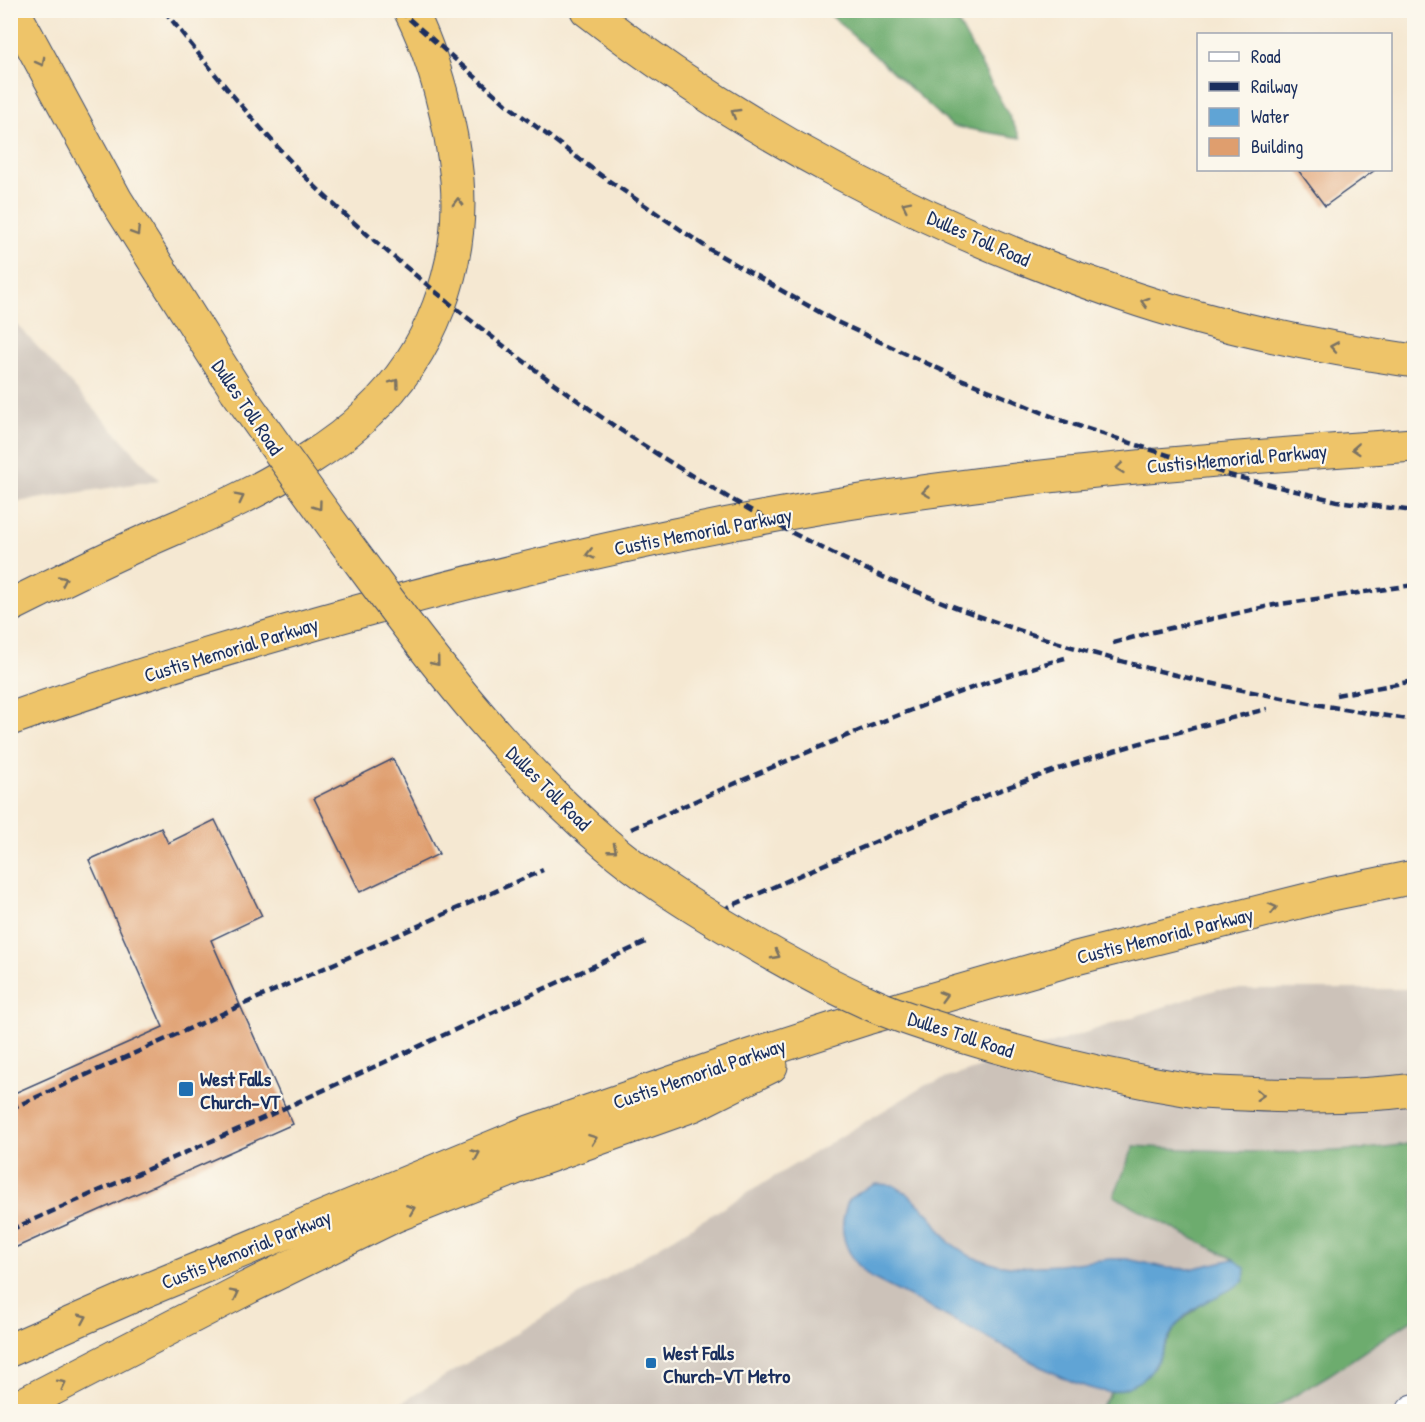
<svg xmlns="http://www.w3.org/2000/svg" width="1425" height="1422" viewBox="0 0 1425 1422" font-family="'Patrick Hand',sans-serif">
<rect width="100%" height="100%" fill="#fbf7ec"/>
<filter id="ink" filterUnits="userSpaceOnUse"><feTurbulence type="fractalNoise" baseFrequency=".0167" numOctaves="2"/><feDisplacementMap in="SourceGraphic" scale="12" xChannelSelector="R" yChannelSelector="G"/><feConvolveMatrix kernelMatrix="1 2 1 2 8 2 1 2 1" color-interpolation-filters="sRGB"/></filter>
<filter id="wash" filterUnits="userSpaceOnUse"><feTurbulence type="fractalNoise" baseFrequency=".008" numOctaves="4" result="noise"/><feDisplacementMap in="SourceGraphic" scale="24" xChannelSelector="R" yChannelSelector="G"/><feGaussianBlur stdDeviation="1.35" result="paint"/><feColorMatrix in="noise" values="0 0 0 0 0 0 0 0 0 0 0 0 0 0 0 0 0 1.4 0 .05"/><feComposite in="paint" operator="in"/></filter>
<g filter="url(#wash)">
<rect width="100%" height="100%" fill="#f5e8d2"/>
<g fill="#ccc2b9">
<polygon points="11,318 159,480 11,503"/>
<polygon points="1218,989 1414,989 1414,1411 386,1412 926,1085"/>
</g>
<g fill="#6dac6e" stroke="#446e66" stroke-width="1.5">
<polygon points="826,11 952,11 1021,138 952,126"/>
<path d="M1414,1143V1318L1329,1375L1269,1411L1098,1412L1111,1392L1126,1388L1154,1367L1176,1326L1206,1300L1234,1259L1174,1229L1114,1196L1134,1146C1228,1152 1321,1158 1414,1143Z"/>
</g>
<path fill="#60a4d5" stroke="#3e6a9a" stroke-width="1.5" d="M876,1184L893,1185L907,1193L930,1215L949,1242L970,1256L994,1264L1018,1267L1059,1265L1110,1259H1127L1168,1268L1190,1269L1234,1259L1245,1268L1244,1281C1221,1298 1195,1301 1176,1326C1163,1343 1158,1371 1138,1382C1130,1386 1118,1393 1108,1392C1079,1389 1038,1365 1012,1351C965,1326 918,1301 870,1277C852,1261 838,1241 844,1215C845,1212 846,1205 848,1202C854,1193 867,1188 876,1184Z"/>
<g id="blocks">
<g fill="#df9e6e">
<polygon points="1298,170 1375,170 1325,206"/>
<polygon points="393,759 439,854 360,892 314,798"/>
<polygon points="215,820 262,916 211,940 293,1124 10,1250 10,1095 163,1027 89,860 161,828 168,843"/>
</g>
</g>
</g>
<g filter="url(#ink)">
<use href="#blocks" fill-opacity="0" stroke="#3c4b6f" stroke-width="1.5"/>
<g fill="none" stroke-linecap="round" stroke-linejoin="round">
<defs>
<polyline id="minor" points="1413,1412 1414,1411"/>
<g id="motorway">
<polyline points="13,10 116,200 236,390"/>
<path d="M587,10C747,134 930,229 1121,294C1213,326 1318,347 1414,361"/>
<path d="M10,606C54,584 97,563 141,543C197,518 256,495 307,460C328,447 350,431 368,413C431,354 464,266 457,180C452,127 435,58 410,10"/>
<path d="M10,719C137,674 267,636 397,601C545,562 696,527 848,503C1036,473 1225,458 1414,445"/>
<path d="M1202,1092C1273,1096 1344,1099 1414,1090"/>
<polyline points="10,1350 142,1292 532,1131 746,1057 867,1018 1076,958 1331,894 1414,877"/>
<polyline points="10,1411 249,1287 394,1216 518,1167 693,1105 771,1066"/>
</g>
</defs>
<use href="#minor" stroke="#3c4b6f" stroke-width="35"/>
<use href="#motorway" stroke="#3c4b6f" stroke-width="35"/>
<use href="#minor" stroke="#fff" stroke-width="33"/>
<use href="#motorway" stroke="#eec469" stroke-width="33"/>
<g stroke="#1b2f5e" stroke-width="4.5" stroke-dasharray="9 4.5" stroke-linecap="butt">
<path d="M164,10C205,63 248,115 293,164C340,214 395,258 448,302C606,430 777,540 968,612C1112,666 1263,698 1414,720"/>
<polyline points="399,10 506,104 602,176 709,249 835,321 961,379 1063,421 1229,475 1337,501 1414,511"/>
<polyline points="1113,643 1153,632 1274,605 1414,585"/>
<polyline points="1336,695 1414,681"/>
<path d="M631,829C774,767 915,701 1065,658"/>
<path d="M722,910C807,872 893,833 980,798C1073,761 1170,733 1267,709"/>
<polyline points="10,1109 543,870"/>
<polyline points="10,1230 250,1124 646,942"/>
</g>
<defs>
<path id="motorway-bridge" d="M236,390C280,453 325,515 371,577C441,672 515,766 605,843C644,877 689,905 733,931C778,958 824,983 871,1004C899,1017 930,1026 959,1035C1039,1060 1119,1079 1202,1092"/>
</defs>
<use href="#motorway-bridge" stroke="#3c4b6f" stroke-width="35" stroke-linecap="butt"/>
<use href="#motorway-bridge" stroke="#eec469" stroke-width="33"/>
</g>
<defs><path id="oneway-chevron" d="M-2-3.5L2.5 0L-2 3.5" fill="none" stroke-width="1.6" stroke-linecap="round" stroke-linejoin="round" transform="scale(1.5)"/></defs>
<g stroke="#7a7263">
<use href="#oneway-chevron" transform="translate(41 62) rotate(61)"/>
<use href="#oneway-chevron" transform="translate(735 113) rotate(-149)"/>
<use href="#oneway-chevron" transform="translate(458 202) rotate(-91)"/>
<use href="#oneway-chevron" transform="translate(906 205) rotate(-154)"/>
<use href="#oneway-chevron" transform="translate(136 232) rotate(58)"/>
<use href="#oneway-chevron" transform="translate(1145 302) rotate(-164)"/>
<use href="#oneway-chevron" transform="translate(1334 347) rotate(-170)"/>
<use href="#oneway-chevron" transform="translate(395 383) rotate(-54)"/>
<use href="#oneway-chevron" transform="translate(1356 449) rotate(176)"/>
<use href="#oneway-chevron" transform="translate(1120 468) rotate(174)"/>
<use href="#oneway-chevron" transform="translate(926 492) rotate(172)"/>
<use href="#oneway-chevron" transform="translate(240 498) rotate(-27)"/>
<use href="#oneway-chevron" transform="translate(318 506) rotate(54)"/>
<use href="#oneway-chevron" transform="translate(590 554) rotate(167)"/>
<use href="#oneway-chevron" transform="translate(63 580) rotate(-25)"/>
<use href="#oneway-chevron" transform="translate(436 662) rotate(51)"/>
<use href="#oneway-chevron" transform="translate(613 849) rotate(38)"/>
<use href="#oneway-chevron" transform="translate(1273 908) rotate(-14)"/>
<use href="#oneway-chevron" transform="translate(776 955) rotate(28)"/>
<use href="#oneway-chevron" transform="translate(943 996) rotate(-16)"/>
<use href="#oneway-chevron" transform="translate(1260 1095) rotate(3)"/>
<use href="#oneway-chevron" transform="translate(593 1139) rotate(-20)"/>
<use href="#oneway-chevron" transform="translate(476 1154) rotate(-23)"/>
<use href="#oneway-chevron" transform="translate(411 1209) rotate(-22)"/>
<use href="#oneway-chevron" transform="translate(235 1294) rotate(-27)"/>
<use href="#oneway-chevron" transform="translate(83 1318) rotate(-24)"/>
<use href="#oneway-chevron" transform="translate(62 1384) rotate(-27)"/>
</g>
</g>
<g fill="#1f6fb2" stroke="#fbf7ec" stroke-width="2">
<rect x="178" y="1081" width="16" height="16" rx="3"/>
<rect x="645" y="1357" width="12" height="12" rx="3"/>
</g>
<g text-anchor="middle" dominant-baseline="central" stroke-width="4.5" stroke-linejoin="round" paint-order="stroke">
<g font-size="20" fill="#1b2f5e" stroke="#fbf7ec">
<text transform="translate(979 238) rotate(24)">Dulles Toll Road</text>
<text transform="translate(248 407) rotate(56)">Dulles Toll Road</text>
<text transform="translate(1237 458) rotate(-5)">Custis Memorial Parkway</text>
<text transform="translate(703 531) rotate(-11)">Custis Memorial Parkway</text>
<text transform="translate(231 649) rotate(-17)">Custis Memorial Parkway</text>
<text transform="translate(549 788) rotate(45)">Dulles Toll Road</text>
<text transform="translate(1165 935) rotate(-14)">Custis Memorial Parkway</text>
<text transform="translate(961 1034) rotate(18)">Dulles Toll Road</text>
<text transform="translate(699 1073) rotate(-19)">Custis Memorial Parkway</text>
<text transform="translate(246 1249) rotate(-22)">Custis Memorial Parkway</text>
</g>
<g font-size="20" font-weight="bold" fill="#1b2f5e" stroke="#fbf7ec" text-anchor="start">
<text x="200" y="1078">West Falls<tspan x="200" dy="23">Church–VT</tspan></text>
<text x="663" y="1352">West Falls<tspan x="663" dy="23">Church–VT Metro</tspan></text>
</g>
</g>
<rect width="1425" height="1422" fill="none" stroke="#fbf7ec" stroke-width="36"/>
<rect x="1197" y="33" width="195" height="138" fill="#fbf7ec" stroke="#a1a7b3" stroke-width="1.5"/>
<rect x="1209" y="52" width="30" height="9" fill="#ffffff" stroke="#a1a7b3" stroke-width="1.5"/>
<text x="1251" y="63" font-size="18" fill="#1b2f5e">Road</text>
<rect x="1209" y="82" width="30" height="9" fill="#1b2f5e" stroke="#a1a7b3" stroke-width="1.5"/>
<text x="1251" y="93" font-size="18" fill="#1b2f5e">Railway</text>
<rect x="1209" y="108" width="30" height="18" fill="#60a4d5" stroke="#a1a7b3" stroke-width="1.5"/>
<text x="1251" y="123" font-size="18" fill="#1b2f5e">Water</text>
<rect x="1209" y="138" width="30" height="18" fill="#df9e6e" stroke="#a1a7b3" stroke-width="1.5"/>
<text x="1251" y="153" font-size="18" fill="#1b2f5e">Building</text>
</svg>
